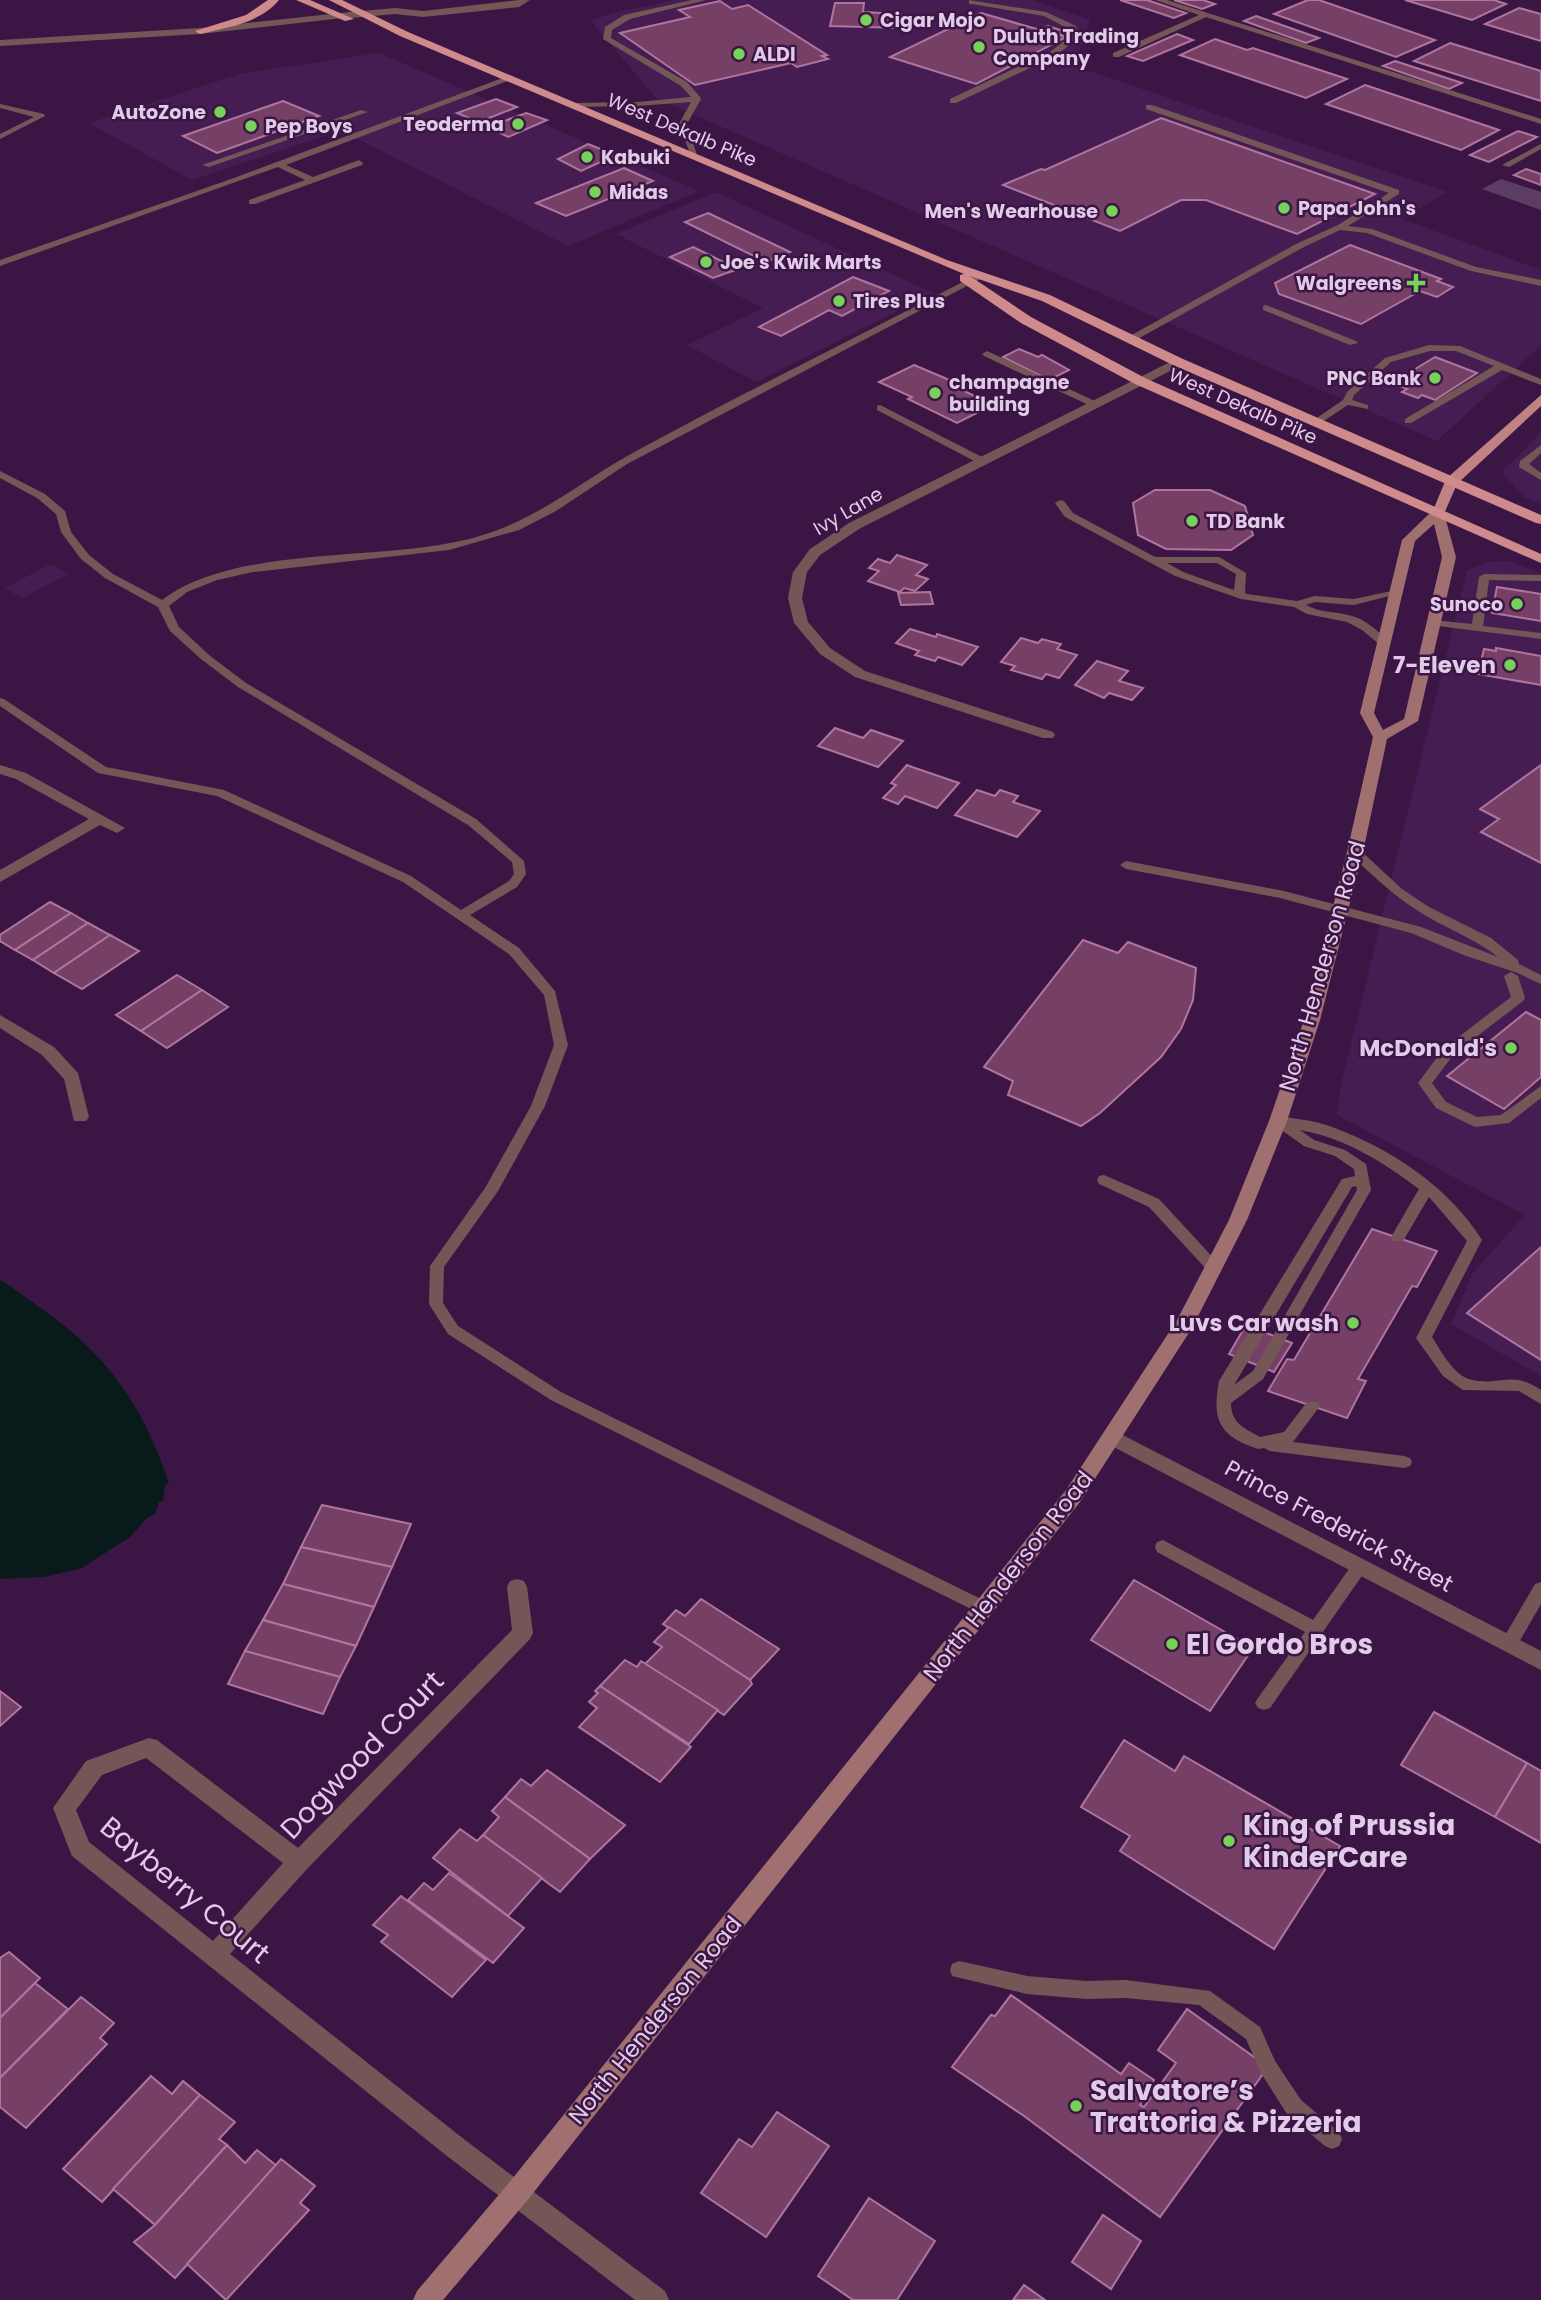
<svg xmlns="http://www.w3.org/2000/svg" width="1541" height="2300" viewBox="0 0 1541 2300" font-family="Poppins,sans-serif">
<rect width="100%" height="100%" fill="#3b1645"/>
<g fill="#461d52">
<polygon points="674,0 1031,0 1090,20 1074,66 1447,192 1402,219 1541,270 1541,345 1437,441 656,98 591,21 613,13"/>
<polygon points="379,53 699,191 568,246 362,141 337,132 192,180 89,123 243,73"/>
<polygon points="716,192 933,293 756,382 687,345 763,308 616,234"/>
<polygon points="1541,432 1541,504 1524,497 1502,472"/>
<polygon points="1511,561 1541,574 1541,1376 1451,1324 1472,1274 1525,1215 1337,1115 1340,1088 1467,571 1487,562"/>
<polygon points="51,564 69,574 22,598 5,588"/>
</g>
<polygon fill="#5c3e65" points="1501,179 1541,192 1541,210 1482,189"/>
<path fill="#091a1b" d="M0,1280C11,1286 24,1296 35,1304C105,1352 143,1403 169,1484L165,1485L163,1501L159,1502L155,1514L148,1517L130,1537L82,1568L44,1577L0,1579Z"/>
<g fill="#764066" stroke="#b0759e" stroke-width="2">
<polygon points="1120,0 1147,0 1186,13 1174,18"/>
<polygon points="1174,0 1203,0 1215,4 1202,9"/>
<polygon points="1308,0 1319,0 1435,40 1396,57 1274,14"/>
<polygon points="1405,0 1494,0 1506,4 1472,20"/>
<polygon points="720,1 732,9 748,5 827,55 822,56 828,59 797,67 791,63 695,85 620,33 690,17 679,10"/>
<polygon points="835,3 864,3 863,12 901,14 900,28 830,26"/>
<polygon points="1519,8 1541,14 1541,41 1485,24"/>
<polygon points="981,13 1040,30 1048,26 1067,32 1059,35 1066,37 976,84 890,57"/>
<polygon points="1256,16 1319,38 1306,43 1244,21"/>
<polygon points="1177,34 1193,40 1143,61 1127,56"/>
<polygon points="1215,39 1247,50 1253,48 1347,79 1306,98 1180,55"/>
<polygon points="1450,43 1541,71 1541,101 1414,61"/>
<polygon points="1395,61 1462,83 1449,89 1383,66"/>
<polygon points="1365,85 1499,130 1461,150 1326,104"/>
<polygon points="496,99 517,107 479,122 457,113"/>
<polygon points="283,101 319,116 217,153 183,136"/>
<polygon points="526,113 547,120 508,137 488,127"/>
<polygon points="1161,118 1375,194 1297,234 1206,200 1181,200 1120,231 1003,185 1041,169 1045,170"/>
<polygon points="1518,131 1537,137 1489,162 1470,155"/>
<polygon points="588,144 616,155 581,171 558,159"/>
<polygon points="624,168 653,181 566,216 536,203"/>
<polygon points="1526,169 1541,174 1541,185 1514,175"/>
<polygon points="708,213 790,252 766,262 685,222"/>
<polygon points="1350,245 1441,279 1437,281 1453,287 1437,297 1420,291 1361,324 1279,294 1275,283"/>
<polygon points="693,247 738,269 713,278 670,257"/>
<polygon points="853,277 889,291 842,316 829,310 781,336 759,327"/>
<polygon points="1019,349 1038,357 1042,355 1069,370 1049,380 1003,357"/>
<polygon points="1435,357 1477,373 1435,400 1422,395 1418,398 1402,392 1407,389 1392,383"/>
<polygon points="914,365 959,384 954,386 993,405 957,423 908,399 912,397 879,382"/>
<polygon points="1155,490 1210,490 1245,506 1253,535 1231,550 1166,549 1138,535 1133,503"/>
<polygon points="897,555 927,565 916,575 928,579 915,591 904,588 900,592 868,581 879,571 869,568 878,559 890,563"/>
<polygon points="1497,587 1541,594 1541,621 1492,613"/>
<polygon points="930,592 933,604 901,605 898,593"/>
<polygon points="910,629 936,637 937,634 978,647 962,665 938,657 935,661 915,655 919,651 896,643"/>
<polygon points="1021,638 1038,643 1042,639 1061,644 1057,649 1077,655 1059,678 1046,674 1042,679 1011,670 1015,666 1001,662"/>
<polygon points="1496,648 1541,656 1541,685 1478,674 1484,649 1496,651"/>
<polygon points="1097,661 1128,671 1119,681 1143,688 1132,700 1109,693 1104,698 1075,685"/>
<polygon points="835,728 863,738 871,730 903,741 878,767 818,746"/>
<polygon points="907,765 912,767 959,783 937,808 905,796 898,804 883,798 896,785 891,783"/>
<polygon points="1541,765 1541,863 1481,832 1499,819 1480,809"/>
<polygon points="977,790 995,796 1000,790 1018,796 1013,802 1040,811 1017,837 955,815"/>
<polygon points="50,902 71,913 15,950 0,941 0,935"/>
<polygon points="71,913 88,923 33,960 15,950"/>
<polygon points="88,923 110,935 54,973 33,960"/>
<polygon points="110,935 139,951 82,989 54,973"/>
<polygon points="1083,940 1118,953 1128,942 1196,968 1193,1000 1181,1029 1161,1057 1100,1113 1081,1126 1008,1095 1013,1081 984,1067"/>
<polygon points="177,975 202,990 141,1031 116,1015"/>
<polygon points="202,990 228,1007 167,1048 141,1031"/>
<polygon points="1526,1012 1541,1020 1541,1077 1504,1109 1447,1076"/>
<polygon points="1372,1229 1437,1251 1417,1287 1412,1286 1358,1379 1366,1381 1347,1418 1268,1391 1287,1359 1294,1360"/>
<polygon points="1541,1247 1541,1360 1467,1313"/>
<polygon points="1246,1325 1292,1343 1274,1372 1229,1354"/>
<polygon points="322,1505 411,1524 392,1567 301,1547"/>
<polygon points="301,1547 392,1567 374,1607 283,1584"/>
<polygon points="1134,1580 1253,1648 1210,1711 1091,1640"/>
<polygon points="283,1584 374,1607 356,1646 263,1620"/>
<polygon points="701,1599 779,1649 750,1680 663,1624 676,1610 685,1616"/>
<polygon points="263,1620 356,1646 340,1677 245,1651"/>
<polygon points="669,1627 750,1680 752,1684 724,1715 645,1664 662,1647 654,1642"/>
<polygon points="245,1651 340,1677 323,1714 228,1684"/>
<polygon points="625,1660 637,1667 641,1661 718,1710 689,1744 600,1686"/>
<polygon points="600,1686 691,1747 660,1782 579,1727 597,1708 589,1702 598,1693 595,1691"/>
<polygon points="0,1691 21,1707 0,1726"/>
<polygon points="1434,1712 1527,1763 1495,1817 1401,1765"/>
<polygon points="1124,1740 1175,1771 1184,1756 1340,1846 1274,1949 1120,1851 1130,1836 1081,1807"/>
<polygon points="1527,1763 1541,1771 1541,1843 1495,1817"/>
<polygon points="547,1770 625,1825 590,1859 505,1797 521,1779 531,1786"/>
<polygon points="505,1797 590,1859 560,1892 483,1835 499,1817 492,1811"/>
<polygon points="460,1829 477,1841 483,1835 542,1878 508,1916 433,1858"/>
<polygon points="449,1873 524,1928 493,1963 408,1900 424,1883 433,1890"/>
<polygon points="401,1896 486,1960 452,1997 381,1942 388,1935 373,1925"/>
<polygon points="9,1952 40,1978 0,2018 0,1958"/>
<polygon points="35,1983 68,2009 0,2078 0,2018"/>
<polygon points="1011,1995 1121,2074 1129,2063 1154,2080 1140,2105 1144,2107 1176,2063 1158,2050 1187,2009 1268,2067 1160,2217 1024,2116 952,2067 991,2015 995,2016"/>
<polygon points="81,1997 114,2023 100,2038 107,2044 26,2128 0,2107 0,2078"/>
<polygon points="151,2076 172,2094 183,2081 200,2095 102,2202 63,2169"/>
<polygon points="200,2095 235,2122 219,2139 227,2145 155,2225 113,2189"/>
<polygon points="777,2112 829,2146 766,2237 701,2193 739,2139 752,2147"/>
<polygon points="227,2145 245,2163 257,2150 277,2166 175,2278 134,2242 155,2225"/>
<polygon points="281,2159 315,2186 300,2203 309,2210 226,2300 187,2264"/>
<polygon points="869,2198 935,2241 897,2300 853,2300 818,2276"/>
<polygon points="1103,2215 1141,2241 1111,2289 1072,2262"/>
<polygon points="1024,2285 1045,2300 1013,2300"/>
</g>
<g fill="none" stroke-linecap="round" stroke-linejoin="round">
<g fill="#755656" fill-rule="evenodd">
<polygon points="692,0 706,0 630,19 612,30 611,38 687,82 700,97 701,99 687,124 698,158 691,156 679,124 691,102 637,106 571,107 571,103 574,103 637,102 691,97 681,86 603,39 605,27 624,15"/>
<polygon points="969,0 1046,12 1076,26 1079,37 1057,55 956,103 950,103 950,99 1051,51 1071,36 1069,29 1044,16 972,4 969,4"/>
<polygon points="1155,0 1167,0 1541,119 1541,124 1206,17 1119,57 1113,57 1113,53 1199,15"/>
<polygon points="508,76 515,78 286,165 313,177 359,160 363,163 362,165 255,204 249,204 249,200 305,180 278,167 0,266 0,260 231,179"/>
<polygon points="0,104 44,114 45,116 0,139 0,134 34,117 0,108"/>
<polygon points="1146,105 1152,105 1399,190 1399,194 1348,226 1372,229 1476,267 1541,280 1541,286 1471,271 1367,233 1340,230 1302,248 1134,341 1128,341 1128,337 1296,244 1338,225 1389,193 1146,109"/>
<polygon points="361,110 368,112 209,167 202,165"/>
<polygon points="1541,144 1541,149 1509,167 1502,165"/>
<path d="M976,275L984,277L627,464L556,511L519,530L449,550L253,572L217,580L187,592L169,606L179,627L209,655L246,683L476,819L524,861L526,874L517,887L470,915L519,948L555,991L568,1045L545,1106L498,1191L444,1267L443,1303L458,1326L561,1392L989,1603L991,1608L989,1613L983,1615L551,1400L448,1334L429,1304L430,1266L485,1188L531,1106L554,1045L544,995L509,954L403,882L217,796L98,773L0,706V698L4,699L106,767L224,790L411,876L461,910L509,881L514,874L512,862L468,825L238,687L201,659L170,631L158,607L105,578L81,559L61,532L56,514L37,498L0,478V471L45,494L65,511L71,532L89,555L113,574L162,600C233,546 373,561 460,541C532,526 575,484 638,450C749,390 863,334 976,275Z"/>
<polygon points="1266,305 1356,341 1358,343 1350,345 1263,310 1263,306"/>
<polygon points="1429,345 1460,346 1541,379 1541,385 1502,370 1411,423 1405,423 1405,419 1494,366 1456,351 1430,351 1391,362 1354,395 1352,400 1368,405 1368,409 1348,405 1319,424 1311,422 1343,400 1347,392 1385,358"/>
<polygon points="987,351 1097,402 1099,404 1091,406 984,356 982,354"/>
<polygon points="880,405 986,459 987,461 978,463 877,410 877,406"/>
<polygon points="1541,445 1541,453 1529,464 1541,473 1541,480 1519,467 1520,461"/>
<path d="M1060,500L1064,501L1073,513L1155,557H1219L1246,573L1245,593L1247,594L1297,601L1315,596L1354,599L1401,589V593L1354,605L1315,602L1306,605C1320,613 1336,611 1352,616C1366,620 1380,632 1390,643L1388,645H1380L1362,630L1347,622L1307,614L1294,607L1241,599L1175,576L1065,517L1055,503ZM1167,563H1217L1236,574L1234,590L1183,572Z"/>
<polygon points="1484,574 1541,575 1541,581 1489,580 1483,626 1541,633 1541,639 1430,625 1428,623 1434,620 1472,624 1479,577"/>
<path d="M1355,848L1359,849L1402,889L1429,907L1491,938L1518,960L1519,964L1541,975V984L1515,972L1466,956L1411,933L1280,898L1126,869L1120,865L1126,861L1284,891L1421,927L1498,957C1473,937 1444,928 1418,911C1393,895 1372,875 1351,855L1349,852L1351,849Z"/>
<polygon points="1511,972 1518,976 1525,998 1523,1001 1454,1054 1432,1083 1446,1102 1477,1117 1501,1115 1541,1086 1541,1098 1509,1123 1475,1127 1436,1108 1418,1083 1444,1048 1511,997 1504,976"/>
<path d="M1278,1116C1295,1119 1315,1120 1332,1127C1390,1148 1449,1187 1482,1240L1432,1337C1442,1352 1454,1377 1473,1380C1502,1386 1511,1370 1541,1390V1404L1519,1391L1463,1390L1443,1376L1416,1338L1467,1241L1429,1197L1403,1241H1393L1391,1237L1419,1189C1383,1162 1345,1138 1300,1130L1314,1140L1345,1150L1366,1164L1371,1190L1263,1379L1231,1403C1231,1423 1244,1428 1260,1437L1284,1432L1307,1402H1317L1320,1406L1293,1442L1404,1456L1410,1458L1412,1462L1410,1466L1404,1468L1270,1451L1264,1448L1258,1449C1218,1436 1212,1419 1219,1381L1342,1179L1355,1176L1354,1169L1335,1156L1304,1146L1273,1124L1271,1121L1273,1118ZM1356,1186L1357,1190L1253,1371L1234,1385L1352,1187Z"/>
<polygon points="1104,1175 1159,1199 1218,1263 1220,1267 1218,1271 1208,1271 1149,1207 1099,1184 1097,1180 1099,1176"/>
<polygon points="1163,1540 1313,1620 1354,1562 1360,1560 1366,1562 1368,1567 1270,1708 1264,1710 1258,1708 1255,1703 1258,1698 1305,1632 1157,1552 1155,1547 1157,1542"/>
<polygon points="1541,1582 1541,1604 1515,1649 1509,1651 1503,1649 1501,1644 1503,1639 1535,1584"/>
<polygon points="959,1961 1027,1976 1086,1981 1126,1980 1210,1991 1260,2027 1275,2061 1301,2100 1339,2132 1342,2139 1339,2146 1332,2149 1325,2146 1287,2114 1261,2073 1246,2039 1199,2005 1126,1998 1086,1999 1027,1994 952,1976 950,1970 952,1964"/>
</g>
<g fill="#755656" fill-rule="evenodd">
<polygon points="340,13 343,14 343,18 200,34 0,46 0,40 200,28"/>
<polygon points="1178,358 1184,362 1182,365 859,529 820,555 807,572 802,598 808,622 830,648 865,671 1053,732 1055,735 1053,738 1043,738 855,677 820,654 794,623 788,598 793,572 810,549 849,523"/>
<polygon points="0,765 26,773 125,828 117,833 100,825 0,882 0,870 89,819 16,779 0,774"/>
<polygon points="0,1015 54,1047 78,1073 89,1117 86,1121 74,1121 64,1079 42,1055 0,1028"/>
<polygon points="1113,1430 1541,1651 1541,1670 1106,1443 1103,1438 1106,1433"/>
<path d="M517,1579L524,1581L527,1587L533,1633L530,1639L307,1869L230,1954L465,2140L665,2291L669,2300H635L447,2156L72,1856L53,1808L86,1761L149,1738L157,1740L298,1848L512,1630L507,1587L510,1581ZM146,1758L283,1863L213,1941L89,1842L76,1810L102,1775Z"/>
</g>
<polygon fill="#755656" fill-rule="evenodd" points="519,0 530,0 519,7 423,17 395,14 340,19 335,16 340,13 395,8 423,11"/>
<path fill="#a06f6f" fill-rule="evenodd" d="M1438,509L1444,513L1456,557L1418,721L1387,739L1363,852L1320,1020L1287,1121L1247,1220L1192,1328L1080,1502L526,2202L443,2300H413L417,2291L508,2184L1066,1490L1177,1320L1229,1220L1269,1121L1304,1020L1347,852L1373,737L1360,713L1402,540L1433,510ZM1434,524L1442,557L1404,719L1383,730L1374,713L1415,541Z"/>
<polygon fill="#c08282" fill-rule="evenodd" points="1541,395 1541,406 1457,484 1443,516 1433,516 1432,513 1446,479"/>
<g fill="#cf8a8b" fill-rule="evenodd">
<path d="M268,0H279C260,23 228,27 200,34L195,31L246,15Z"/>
<polygon points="296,0 310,0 354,19 345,21"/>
<polygon points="329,0 342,0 408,32 947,260 1050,295 1183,359 1541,515 1541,524 1536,523 1173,365 1042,301 970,276 1031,317 1145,378 1541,554 1541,563 1135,384 1021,323 960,281 960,275 964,274 400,36"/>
</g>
</g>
<g fill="#77d259" stroke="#3b1645" stroke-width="2.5">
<circle cx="866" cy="20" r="7"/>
<circle cx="979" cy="47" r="7"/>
<circle cx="739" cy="54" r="7"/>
<circle cx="220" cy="112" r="7"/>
<circle cx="518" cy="124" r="7"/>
<circle cx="251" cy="126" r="7"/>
<circle cx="587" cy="157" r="7"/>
<circle cx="595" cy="192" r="7"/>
<circle cx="1284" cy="208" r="7"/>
<circle cx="1112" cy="211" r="7"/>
<circle cx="706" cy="262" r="7"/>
<path d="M1412.5 272.5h7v7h7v7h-7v7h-7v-7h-7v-7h7z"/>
<circle cx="839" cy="301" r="7"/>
<circle cx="1435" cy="378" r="7"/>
<circle cx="935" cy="393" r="7"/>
<circle cx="1192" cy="521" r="7"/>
<circle cx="1517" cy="604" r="7"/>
<circle cx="1510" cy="665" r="7"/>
<circle cx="1511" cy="1048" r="7"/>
<circle cx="1353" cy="1323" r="7"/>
<circle cx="1172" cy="1644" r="7"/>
<circle cx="1229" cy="1841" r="7"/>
<circle cx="1076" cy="2106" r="7"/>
</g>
<g text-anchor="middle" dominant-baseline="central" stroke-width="5" stroke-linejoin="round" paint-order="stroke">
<g font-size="19" font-weight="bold" fill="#e1cbe8" stroke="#3b1645" text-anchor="start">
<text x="880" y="20">Cigar Mojo</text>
<text x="993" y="36">Duluth Trading<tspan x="993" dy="22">Company</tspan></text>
<text x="753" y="54">ALDI</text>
<text x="206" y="112" text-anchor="end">AutoZone</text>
<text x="504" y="124" text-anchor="end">Teoderma</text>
<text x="265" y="126">Pep Boys</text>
<text x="601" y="157">Kabuki</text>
<text x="609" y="192">Midas</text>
<text x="1298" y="208">Papa John's</text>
<text x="1098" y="211" text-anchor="end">Men's Wearhouse</text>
<text x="720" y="262">Joe's Kwik Marts</text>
<text x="1402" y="283" text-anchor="end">Walgreens</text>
<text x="853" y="301">Tires Plus</text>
<text x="1421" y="378" text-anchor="end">PNC Bank</text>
<text x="949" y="382">champagne<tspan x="949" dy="22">building</tspan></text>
<text x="1206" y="521">TD Bank</text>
<text x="1503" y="604" text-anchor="end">Sunoco</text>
</g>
<g font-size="19" fill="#e1cbe8" stroke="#3b1645">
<text transform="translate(682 130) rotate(23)">West Dekalb Pike</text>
<text transform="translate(1243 406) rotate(24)">West Dekalb Pike</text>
<text transform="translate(848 511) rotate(-30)">Ivy Lane</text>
</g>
<g font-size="23" font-weight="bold" fill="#e1cbe8" stroke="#3b1645" text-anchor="end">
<text x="1496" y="665">7-Eleven</text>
<text x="1497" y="1048">McDonald's</text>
<text x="1339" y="1323">Luvs Car wash</text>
</g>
<g font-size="23" fill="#e1cbe8" stroke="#3b1645">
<text transform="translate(1322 966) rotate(-74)">North Henderson Road</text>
<text transform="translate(1339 1526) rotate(28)">Prince Frederick Street</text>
<text transform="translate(1008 1576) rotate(-52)">North Henderson Road</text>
<text transform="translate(655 2020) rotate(-51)">North Henderson Road</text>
</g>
<g font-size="28" font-weight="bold" fill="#e1cbe8" stroke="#3b1645" text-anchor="start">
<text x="1186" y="1644">El Gordo Bros</text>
<text x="1243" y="1825">King of Prussia<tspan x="1243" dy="32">KinderCare</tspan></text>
<text x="1090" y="2090">Salvatore’s<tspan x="1090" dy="32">Trattoria &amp; Pizzeria</tspan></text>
</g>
<g font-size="28" fill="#e1cbe8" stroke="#3b1645">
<text transform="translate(362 1755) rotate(-46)">Dogwood Court</text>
<text transform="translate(185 1890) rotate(40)">Bayberry Court</text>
</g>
</g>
</svg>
